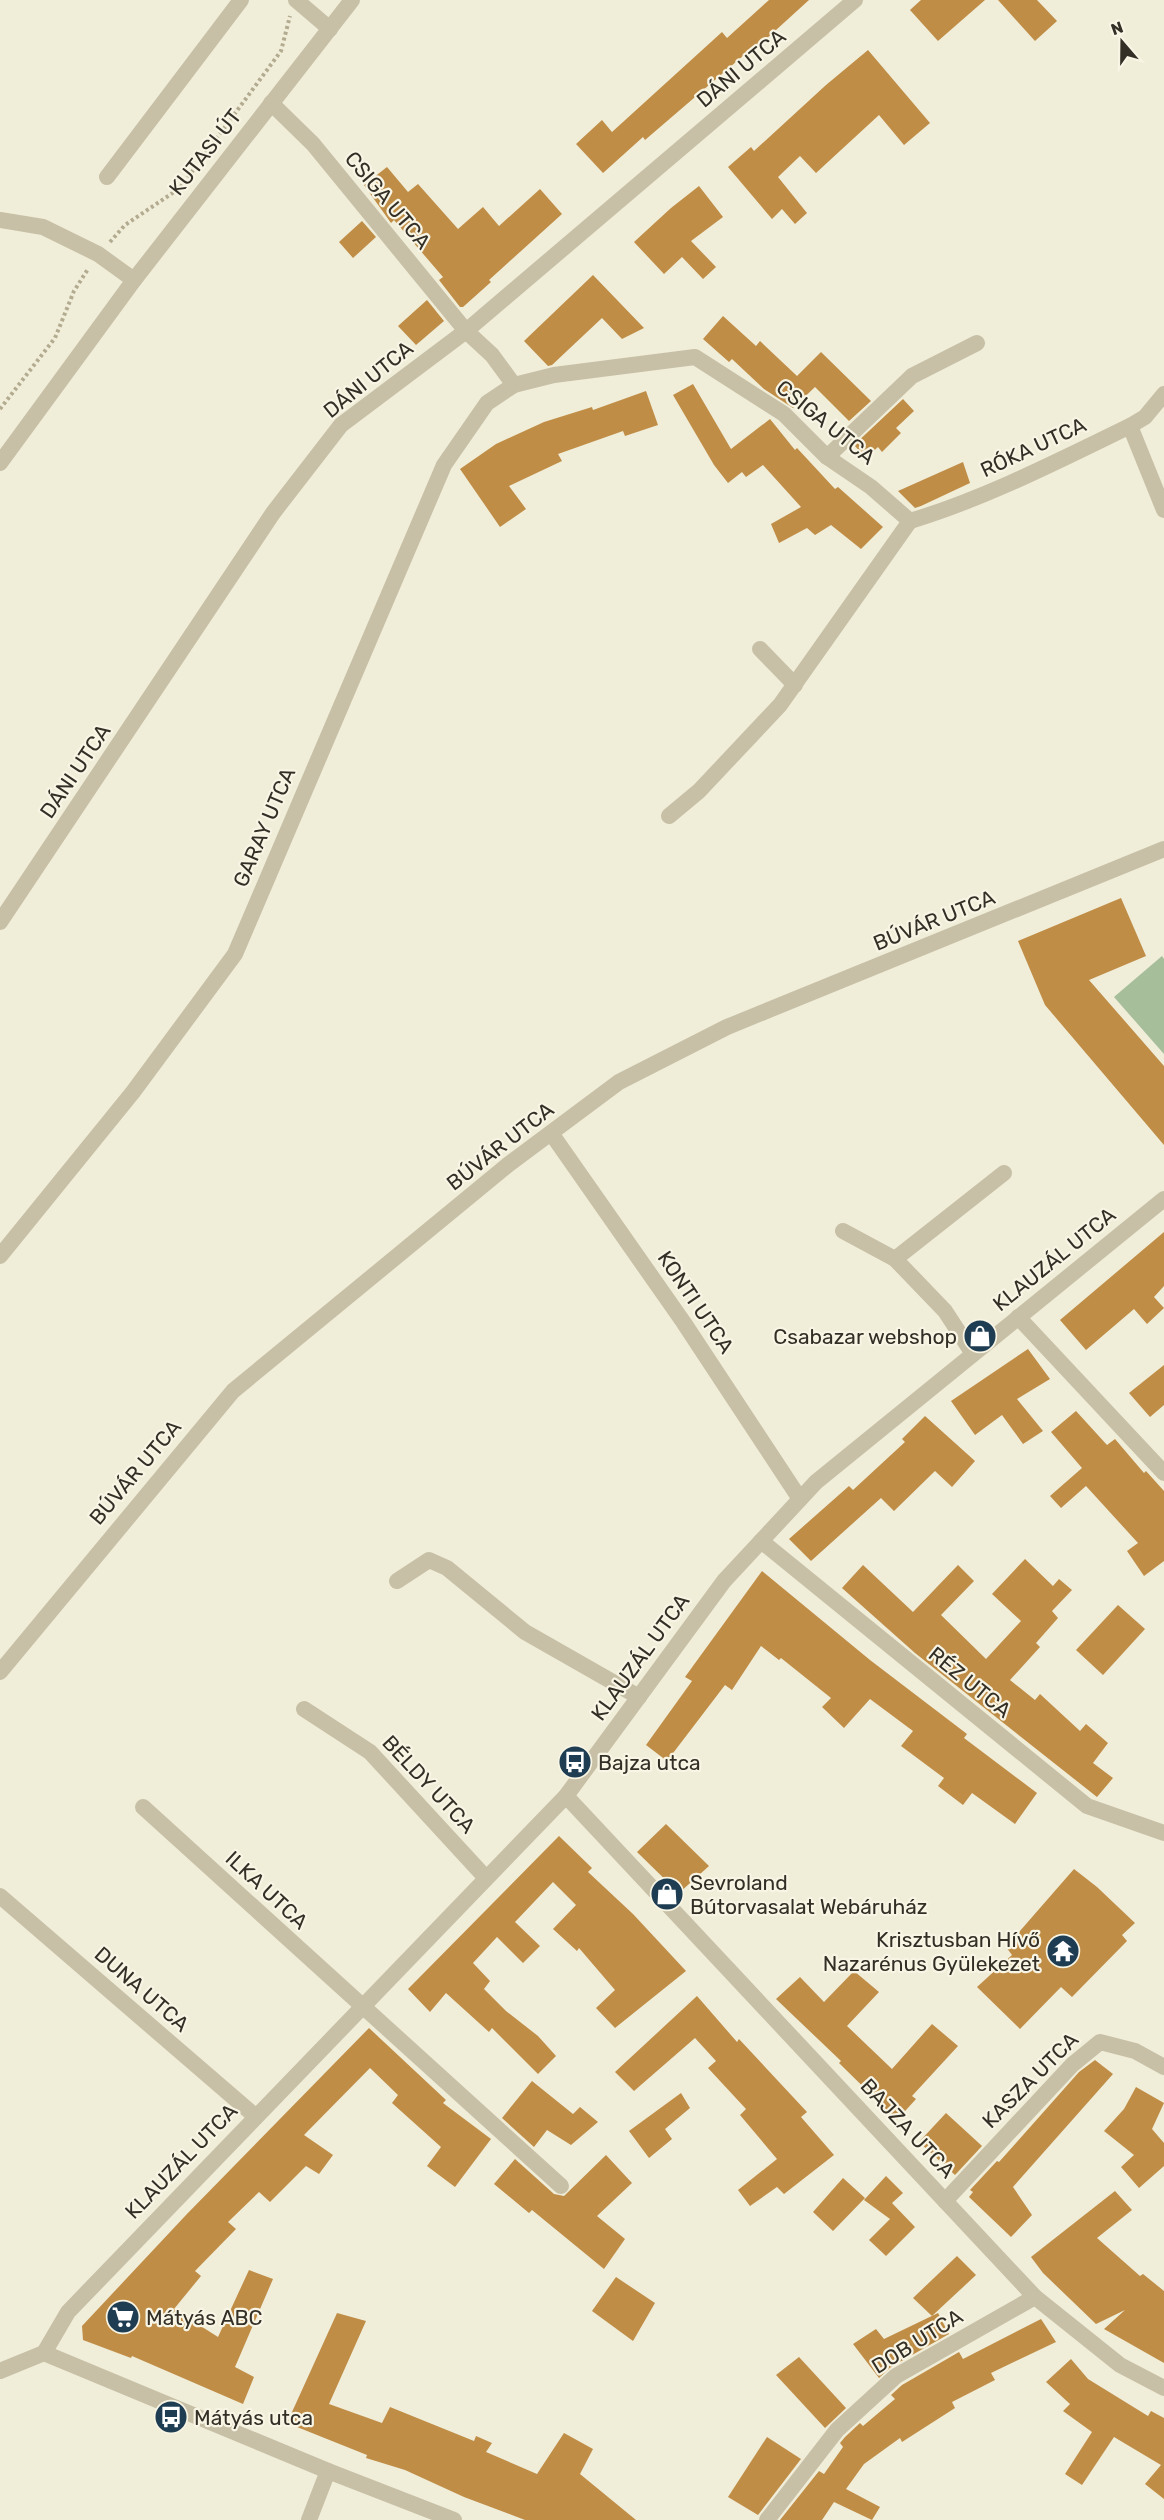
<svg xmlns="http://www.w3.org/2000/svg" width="1164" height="2520" viewBox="0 0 1164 2520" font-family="Rubik,sans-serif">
<rect width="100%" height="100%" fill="#f0edd9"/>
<polygon fill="#a6be9a" points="1162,956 1164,959 1164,1054 1114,997"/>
<g fill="#c08d46">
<polygon points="769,0 809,0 753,51 751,49 645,140 643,137 603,173 576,144 602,120 612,132 722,32 727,38"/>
<polygon points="921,0 985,0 938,41 910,10"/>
<polygon points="998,0 1037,0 1057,21 1035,41"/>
<polygon points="868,50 930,123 904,145 879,115 816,173 800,156 778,177 807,213 795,224 782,209 772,219 728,167 751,147 754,151 826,85"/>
<polygon points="387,167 408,192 418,184 458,229 483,207 499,226 540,189 562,214 489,280 491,282 463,307 460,307 439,280 443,277 394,220 391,223 364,185"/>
<polygon points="699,186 723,217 691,241 716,267 703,279 682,257 664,274 634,242 671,208"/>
<polygon points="362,221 376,237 353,258 339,242"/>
<polygon points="593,275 644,328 622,339 602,318 552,365 548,366 524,341"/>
<polygon points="427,300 444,321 416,345 398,326"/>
<polygon points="723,316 756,346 760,341 797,376 821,352 871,401 849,421 815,387 793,408 764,389 732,359 729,362 703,339"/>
<polygon points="693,384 731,449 770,419 795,450 797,448 835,489 838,487 883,527 861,549 831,525 815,535 807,528 779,543 771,524 801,507 763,465 746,477 742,472 728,483 714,465 673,395"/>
<polygon points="646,391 658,425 625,436 623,431 558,454 562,461 509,486 526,509 500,527 460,469 496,444 544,422 592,407 593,410"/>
<polygon points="903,399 914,411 896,428 901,433 882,452 878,447 866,458 854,445"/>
<polygon points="963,462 970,483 921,506 915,508 898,491"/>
<polygon points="1121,898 1146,956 1089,980 1164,1066 1164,1145 1045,1005 1018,941"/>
<polygon points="1164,1232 1164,1286 1154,1297 1164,1308 1147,1324 1134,1309 1086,1350 1060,1320"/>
<polygon points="1028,1349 1050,1379 1017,1399 1043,1431 1023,1444 1002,1415 975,1435 951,1401"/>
<polygon points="1164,1365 1164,1405 1150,1417 1129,1393"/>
<polygon points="1076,1411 1107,1445 1115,1439 1144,1473 1146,1471 1164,1491 1164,1561 1144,1576 1127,1551 1138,1543 1086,1486 1061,1508 1050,1496 1082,1468 1051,1432"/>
<polygon points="925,1416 975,1461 952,1487 935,1471 894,1511 881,1498 811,1561 789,1539 849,1486 853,1490 905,1442 902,1439"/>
<polygon points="1025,1559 1053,1586 1059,1579 1072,1590 1052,1611 1058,1618 1036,1643 1040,1647 1010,1680 1035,1700 1040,1694 1080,1731 1086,1724 1108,1743 1093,1763 1113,1778 1097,1797 915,1653 842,1588 863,1565 913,1612 958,1565 974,1581 941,1615 986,1659 1021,1621 992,1594"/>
<polygon points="762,1571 870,1660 967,1734 964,1738 1037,1793 1015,1824 972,1793 963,1805 938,1786 944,1778 901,1746 913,1731 870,1699 844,1728 822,1707 831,1698 781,1658 779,1660 761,1646 732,1690 725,1685 667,1761 646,1745 692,1681 685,1677"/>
<polygon points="1118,1605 1145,1629 1103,1675 1076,1650"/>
<polygon points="666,1824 709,1866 679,1893 637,1852"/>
<polygon points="559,1836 592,1868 588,1872 633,1914 686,1971 615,2028 596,2008 615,1990 579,1948 577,1951 553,1929 576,1905 553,1882 515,1922 540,1946 523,1963 497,1937 473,1963 490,1981 484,1989 506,2011 538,2036 556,2056 538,2074 492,2028 489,2032 446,1993 430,2012 408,1989"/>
<polygon points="1074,1869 1097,1887 1135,1923 1122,1935 1127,1941 1072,1997 1061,1987 1020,2029 977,1987 1012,1955 1006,1947"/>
<polygon points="854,1971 879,1992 847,2026 892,2069 932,2024 958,2046 912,2096 916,2099 897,2120 839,2063 841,2061 776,1999 800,1977 824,2002"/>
<polygon points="697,1996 737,2042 739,2039 807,2112 801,2117 834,2155 784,2194 777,2187 750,2206 738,2190 777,2159 740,2115 746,2109 708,2068 716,2061 695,2038 634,2091 615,2072"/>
<polygon points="369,2028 446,2100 443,2103 491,2139 455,2187 427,2166 441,2147 392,2103 398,2095 370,2068 304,2135 333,2155 319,2174 306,2166 270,2202 259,2192 228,2222 236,2229 195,2271 201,2276 174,2309 218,2337 249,2270 273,2279 235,2367 254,2377 243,2404 132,2356 131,2358 83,2340 82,2326 186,2215"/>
<polygon points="1095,2060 1113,2074 1013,2187 1032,2215 1011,2237 969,2197 973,2192 970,2190 997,2161 999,2162 1079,2072"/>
<polygon points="532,2081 573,2114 580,2107 598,2122 571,2145 547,2130 534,2147 502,2118"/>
<polygon points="1136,2087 1164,2103 1152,2129 1164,2143 1164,2166 1139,2188 1121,2167 1134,2155 1104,2131 1124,2109"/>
<polygon points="681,2093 690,2108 665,2129 672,2139 649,2158 629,2131"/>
<polygon points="946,2113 982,2146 955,2175 919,2142"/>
<polygon points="606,2155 632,2183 597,2216 625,2239 604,2269 532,2210 529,2213 494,2184 515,2159 554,2194 564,2196"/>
<polygon points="886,2176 903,2193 892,2203 915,2227 886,2256 869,2240 890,2219 864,2200"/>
<polygon points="843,2178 865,2198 833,2231 813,2212"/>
<polygon points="1115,2191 1132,2210 1097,2238 1140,2276 1143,2274 1164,2291 1164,2363 1104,2329 1125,2310 1096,2324 1043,2273 1031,2257"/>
<polygon points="957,2256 976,2275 932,2316 913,2298"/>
<polygon points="616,2277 655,2303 633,2341 592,2311"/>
<polygon points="337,2313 366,2321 329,2404 382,2423 390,2407 474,2441 476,2436 492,2443 486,2452 537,2474 564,2433 593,2449 580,2474 636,2520 525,2520 464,2497 405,2470 366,2458 367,2455 287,2423"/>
<polygon points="938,2313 949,2334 891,2367 879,2378 853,2344 876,2329 884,2339"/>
<polygon points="1041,2319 1056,2342 991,2373 995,2380 952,2402 955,2408 902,2442 900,2438 864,2464 846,2489 880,2507 872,2520 834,2502 822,2520 780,2520 819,2471 824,2474 843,2447 840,2443 845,2437 860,2423 863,2426 895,2399 891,2395 902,2385 959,2352 963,2359"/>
<polygon points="799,2357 846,2408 825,2428 776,2375"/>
<polygon points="1071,2359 1088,2379 1148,2416 1151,2411 1164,2418 1164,2499 1145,2484 1161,2465 1114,2437 1082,2485 1065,2474 1092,2432 1063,2411 1070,2404 1046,2382"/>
<polygon points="767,2437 801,2459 758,2515 728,2497"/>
</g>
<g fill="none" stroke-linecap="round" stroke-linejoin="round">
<g stroke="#b3ab90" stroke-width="4" stroke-dasharray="3 3" stroke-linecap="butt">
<polyline points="110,242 125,225 180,188 281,51 290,16"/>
<polyline points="0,409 55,338 74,291 88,269"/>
</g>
<g stroke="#c7c0a6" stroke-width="16">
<polyline points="296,0 330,29"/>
<polyline points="271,103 313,144 466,331 492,355 514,385"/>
<polyline points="107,177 241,0"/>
<polyline points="0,220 43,227 98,254 134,280"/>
<polyline points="1130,426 1164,510"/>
<polyline points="827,457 912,376 977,343"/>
<path d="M910,521C986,498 1058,461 1130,426L1145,417L1164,394"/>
<polyline points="760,649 795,685"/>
<polyline points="0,922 273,513 341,425 466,331 855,0"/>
<polyline points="551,1133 684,1323 800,1499"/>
<polyline points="843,1231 895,1259 945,1311 973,1354"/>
<polyline points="0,1256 133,1092 235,954 444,465 487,403 514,385 554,375 695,357 784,414 827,457 871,487 910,521 780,705 699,791 669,816"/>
<polyline points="895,1259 1004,1173"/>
<polyline points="1018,1317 1164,1473"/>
<polyline points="761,1541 1087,1806 1164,1833"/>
<polyline points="397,1581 429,1560 447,1568 525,1632 639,1697"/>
<polyline points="0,1672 233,1391 509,1164 619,1082 727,1027 1164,849"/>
<polyline points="304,1709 370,1752 486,1878"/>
<polyline points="566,1796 1035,2297 1120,2365 1164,2388"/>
<polyline points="143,1807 561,2186"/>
<polyline points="0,1896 255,2116"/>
<polyline points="945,2201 1072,2065 1100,2042 1135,2051 1164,2067"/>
<polyline points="44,2353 328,2471 454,2520"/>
<polyline points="309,2520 328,2471"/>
<polyline points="767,2520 837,2430 896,2376 1035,2297"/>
</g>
<g stroke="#c7c0a6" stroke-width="16">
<polyline points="0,463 134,280 352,0"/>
<polyline points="0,2371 44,2353 68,2312 566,1796 724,1581 816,1482 1164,1199"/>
</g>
</g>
<defs>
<symbol id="shop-disc" viewBox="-11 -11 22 22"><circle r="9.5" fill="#1e3d53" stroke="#f8f5e5"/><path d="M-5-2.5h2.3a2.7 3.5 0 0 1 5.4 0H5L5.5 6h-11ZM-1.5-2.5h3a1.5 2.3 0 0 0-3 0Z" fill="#fff"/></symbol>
<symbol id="bus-disc" viewBox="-11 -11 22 22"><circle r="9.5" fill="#1e3d53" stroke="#f8f5e5"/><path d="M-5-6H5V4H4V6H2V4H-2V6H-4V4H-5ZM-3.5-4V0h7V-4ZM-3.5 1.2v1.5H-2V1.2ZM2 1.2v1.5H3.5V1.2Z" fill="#fff"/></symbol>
<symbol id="temple-disc" viewBox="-11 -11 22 22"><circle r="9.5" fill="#1e3d53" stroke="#f8f5e5"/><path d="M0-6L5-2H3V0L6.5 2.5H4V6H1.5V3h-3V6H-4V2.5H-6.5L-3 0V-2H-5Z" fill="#fff"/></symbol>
<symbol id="supermarket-disc" viewBox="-11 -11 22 22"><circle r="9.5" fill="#1e3d53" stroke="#f8f5e5"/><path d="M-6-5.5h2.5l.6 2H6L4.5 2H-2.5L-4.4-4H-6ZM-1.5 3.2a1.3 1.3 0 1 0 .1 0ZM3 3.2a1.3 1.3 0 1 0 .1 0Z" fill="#fff"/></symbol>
</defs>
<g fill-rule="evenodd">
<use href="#shop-disc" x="961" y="1317" width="38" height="38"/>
<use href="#bus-disc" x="556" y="1743" width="38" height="38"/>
<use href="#shop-disc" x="648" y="1875" width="38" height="38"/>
<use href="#temple-disc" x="1044" y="1932" width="38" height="38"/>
<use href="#supermarket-disc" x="104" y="2298" width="38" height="38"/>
<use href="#bus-disc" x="152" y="2398" width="38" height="38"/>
</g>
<g text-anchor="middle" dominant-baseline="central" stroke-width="4.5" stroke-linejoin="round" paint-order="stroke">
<g font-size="21" fill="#332f26" stroke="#f8f5e5">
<text transform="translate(741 68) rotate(-40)">DÁNI UTCA</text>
<text transform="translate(205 152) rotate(-52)">KUTASI ÚT</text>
<text transform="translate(388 200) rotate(50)">CSIGA UTCA</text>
<text transform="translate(368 379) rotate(-39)">DÁNI UTCA</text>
<text transform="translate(826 422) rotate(39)">CSIGA UTCA</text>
<text transform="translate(1033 447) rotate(-25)">RÓKA UTCA</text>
<text transform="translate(75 771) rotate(-56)">DÁNI UTCA</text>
<text transform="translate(264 827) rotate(-67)">GARAY UTCA</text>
<text transform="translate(934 920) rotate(-22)">BÚVÁR UTCA</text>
<text transform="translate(500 1146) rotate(-38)">BÚVÁR UTCA</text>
<text transform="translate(1054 1259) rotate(-39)">KLAUZÁL UTCA</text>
<text transform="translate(696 1302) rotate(56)">KONTI UTCA</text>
<text transform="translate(135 1472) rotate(-50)">BÚVÁR UTCA</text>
<text transform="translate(640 1657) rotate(-54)">KLAUZÁL UTCA</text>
<text transform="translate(970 1682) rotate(39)">RÉZ UTCA</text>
<text transform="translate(429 1784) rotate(47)">BÉLDY UTCA</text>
<text transform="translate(267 1890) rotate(43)">ILKA UTCA</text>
<text transform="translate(142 1989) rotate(41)">DUNA UTCA</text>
<text transform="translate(1030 2080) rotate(-45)">KASZA UTCA</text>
<text transform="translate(908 2128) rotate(47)">BAJZA UTCA</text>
<text transform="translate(181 2161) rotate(-46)">KLAUZÁL UTCA</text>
<text transform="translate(917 2341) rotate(-32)">DOB UTCA</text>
</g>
<g font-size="21" fill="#332f26" stroke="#f8f5e5" text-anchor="start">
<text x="957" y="1336" text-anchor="end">Csabazar webshop</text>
<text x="598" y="1762">Bajza utca</text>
<text x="690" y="1882">Sevroland<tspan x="690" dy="24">Bútorvasalat Webáruház</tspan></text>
<text x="1040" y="1939" text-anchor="end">Krisztusban Hívő<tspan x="1040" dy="24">Nazarénus Gyülekezet</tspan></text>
<text x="146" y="2317">Mátyás ABC</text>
<text x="194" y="2417">Mátyás utca</text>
</g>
</g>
<g transform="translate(1122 42) rotate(340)" stroke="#f8f5e5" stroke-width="4.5" paint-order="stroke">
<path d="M0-4.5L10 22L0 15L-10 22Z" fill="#332f26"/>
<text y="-9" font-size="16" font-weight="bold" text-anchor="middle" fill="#332f26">N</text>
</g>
</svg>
